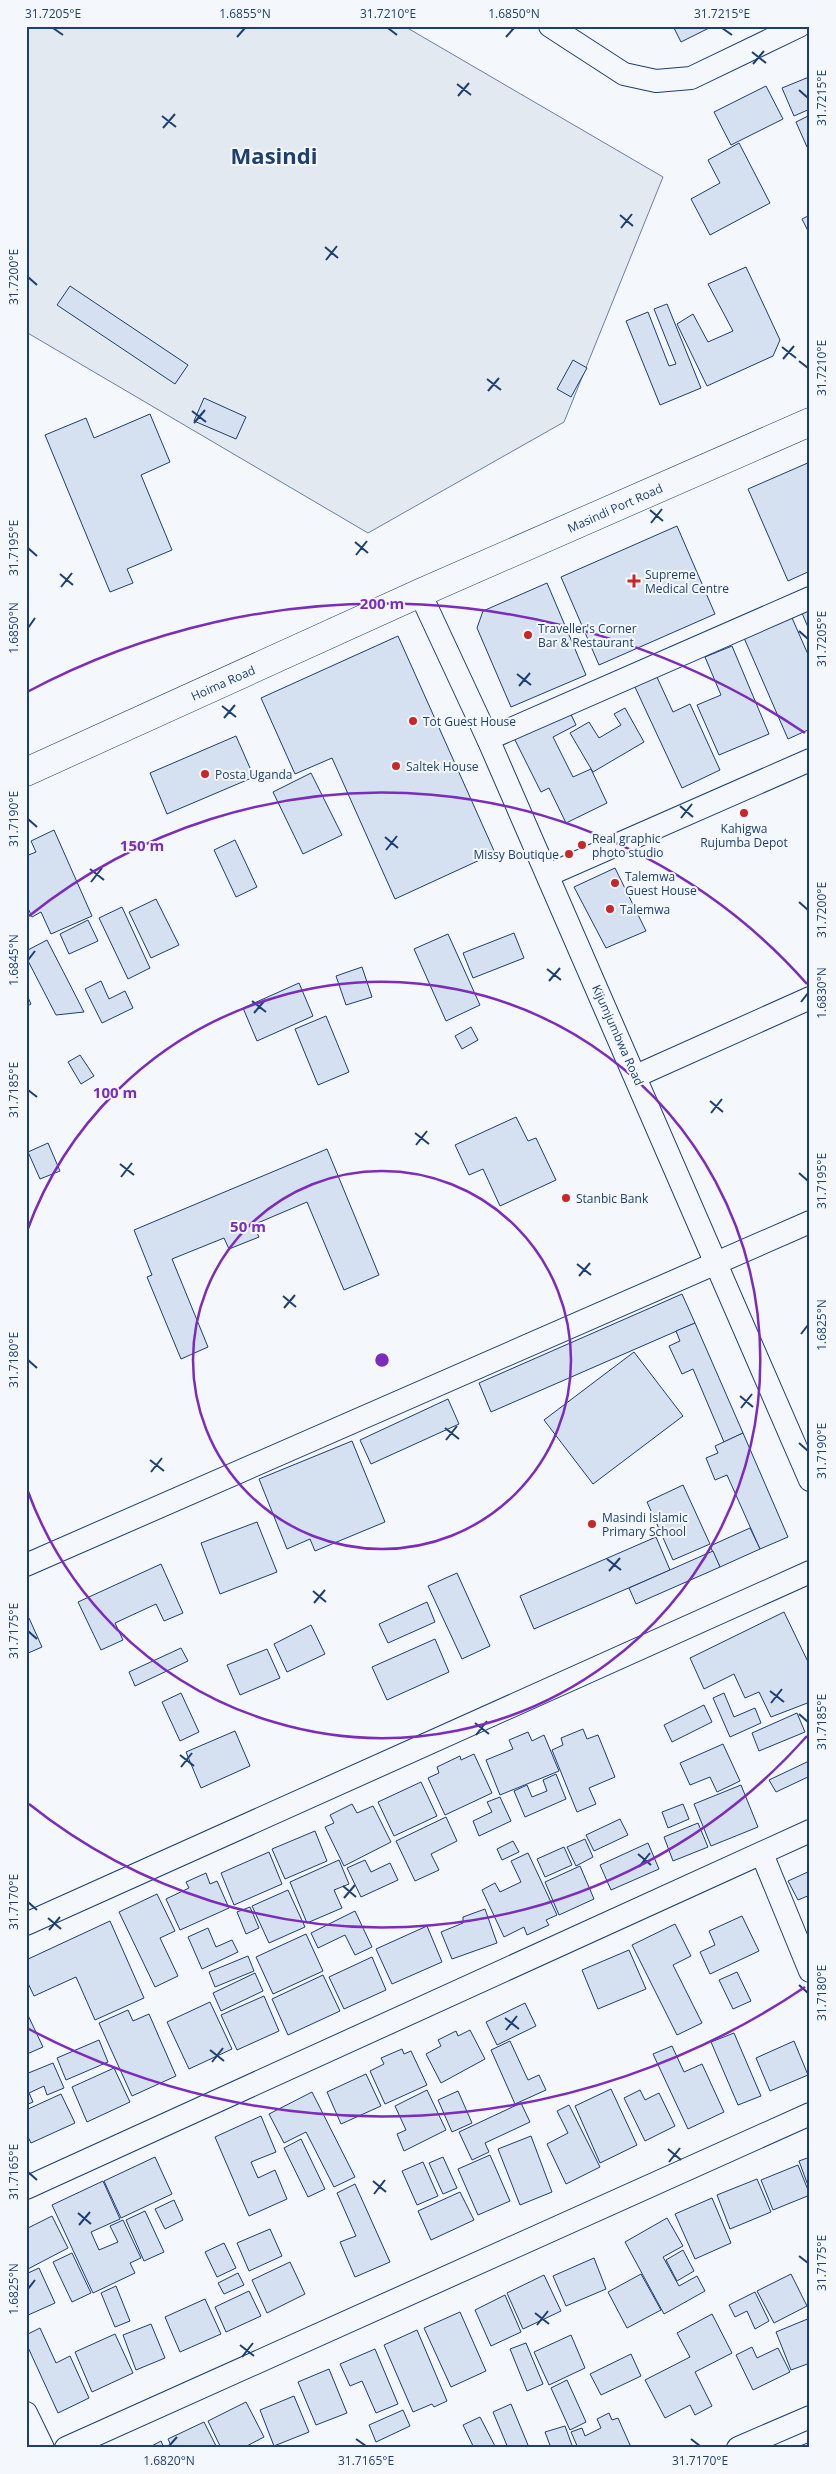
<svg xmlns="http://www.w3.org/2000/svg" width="836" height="2474" viewBox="0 0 836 2474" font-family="'Open Sans',sans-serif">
<rect width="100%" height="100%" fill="#f4f7fb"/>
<polygon fill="#e3e9f0" stroke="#687fa3" points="26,26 404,26 663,177 564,422 368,533 26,332"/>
<g fill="#d5e0f0" stroke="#1d3f73">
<polygon points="673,26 713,26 681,42"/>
<polygon points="809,77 810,109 794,116 782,88"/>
<polygon points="766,86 783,119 731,145 714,112"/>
<polygon points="810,115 810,145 807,147 796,122"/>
<polygon points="739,143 770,203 710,235 691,199 720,183 708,160"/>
<polygon points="810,215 810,235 802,219"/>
<polygon points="746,267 780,340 773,356 707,386 677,324 693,314 708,342 733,331 708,284"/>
<polygon points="70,286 188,365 175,384 57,305"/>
<polygon points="667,304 701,388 660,405 626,321 648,312 669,366 676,364 654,309"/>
<polygon points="573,360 587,368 571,397 557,389"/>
<polygon points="204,398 246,417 236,439 194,421"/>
<polygon points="150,414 170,462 141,475 172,550 127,569 133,583 110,592 45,435 86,418 94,438"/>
<polygon points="810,462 810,571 788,581 748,489"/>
<polygon points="677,526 715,614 599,665 561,577"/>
<polygon points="547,583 586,675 511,707 477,628 483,611"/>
<polygon points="810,601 810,632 799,606"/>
<polygon points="789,611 810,659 810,729 788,739 741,631"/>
<polygon points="398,636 495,853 395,899 332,758 295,774 261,698"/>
<polygon points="732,646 769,734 719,755 697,705 721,695 705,657"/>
<polygon points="656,675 673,712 690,704 720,770 682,788 634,685"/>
<polygon points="568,708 576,725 553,737 573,777 591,769 607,803 566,823 549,788 541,792 513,736"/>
<polygon points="625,708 644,742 593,772 570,733 589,722 599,738 621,725 614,714"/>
<polygon points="236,736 254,777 167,814 150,773"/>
<polygon points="311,773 342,835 303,854 273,792"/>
<polygon points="54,830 92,916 51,934 41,912 32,917 26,904 26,856 36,852 31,841"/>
<polygon points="235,840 257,887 236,897 214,850"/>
<polygon points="615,868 646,931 606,948 574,887"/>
<polygon points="156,899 179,945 151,958 129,912"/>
<polygon points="122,907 150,968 128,979 99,918"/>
<polygon points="88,920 98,941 69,954 60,934"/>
<polygon points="514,933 524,958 473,978 463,953"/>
<polygon points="448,934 480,1005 446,1021 414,949"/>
<polygon points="47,940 84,1012 56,1015 26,957 26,951"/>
<polygon points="362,967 372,997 346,1005 336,976"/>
<polygon points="101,981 109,999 125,991 133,1008 102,1023 85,989"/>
<polygon points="299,983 313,1016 257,1041 243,1008"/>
<polygon points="26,993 31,1004 26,1007"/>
<polygon points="326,1016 349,1072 318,1085 295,1029"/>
<polygon points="471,1027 478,1040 462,1049 455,1036"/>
<polygon points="80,1055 94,1076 81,1084 68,1062"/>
<polygon points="516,1117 528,1141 536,1138 556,1180 500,1206 483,1169 469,1175 455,1145"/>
<polygon points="48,1143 60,1171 40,1179 28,1152"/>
<polygon points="327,1149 379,1275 344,1290 307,1202 253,1225 259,1237 229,1249 224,1238 172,1259 208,1347 181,1359 147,1277 152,1275 134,1230"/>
<polygon points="682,1294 695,1323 491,1412 479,1383"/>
<polygon points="695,1323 743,1433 724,1442 693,1369 682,1374 669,1346 680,1341 676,1331"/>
<polygon points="634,1352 683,1416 593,1484 544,1420"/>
<polygon points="448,1399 459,1424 371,1464 360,1440"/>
<polygon points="743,1433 788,1537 760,1549 727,1475 715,1480 706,1458 718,1453 715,1446"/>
<polygon points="352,1441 385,1522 315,1551 310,1539 287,1549 259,1479"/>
<polygon points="683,1485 710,1544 673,1560 647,1502"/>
<polygon points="257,1522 277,1572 220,1594 201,1543"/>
<polygon points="750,1528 760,1549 720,1567 710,1546"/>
<polygon points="656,1537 670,1570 534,1629 520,1596"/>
<polygon points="713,1551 720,1567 636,1604 629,1588"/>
<polygon points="161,1564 183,1613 164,1621 156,1604 115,1623 123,1640 101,1650 78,1602"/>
<polygon points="457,1573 490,1646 462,1659 428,1586"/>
<polygon points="427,1602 435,1622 388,1643 379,1624"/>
<polygon points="784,1612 810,1666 810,1702 771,1717 759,1692 745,1698 734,1674 704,1689 690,1658"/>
<polygon points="29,1618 42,1647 26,1654 26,1620"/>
<polygon points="311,1625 325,1654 287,1672 274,1644"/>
<polygon points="435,1639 449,1672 387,1700 372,1667"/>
<polygon points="181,1648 188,1661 135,1686 129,1672"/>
<polygon points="267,1649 280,1678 240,1695 227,1665"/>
<polygon points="181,1693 199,1732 180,1741 162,1702"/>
<polygon points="724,1693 734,1717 755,1708 761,1723 730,1737 713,1698"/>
<polygon points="704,1705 712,1722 672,1742 664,1725"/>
<polygon points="797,1713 805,1732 759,1751 752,1733"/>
<polygon points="583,1729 587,1739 598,1735 615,1777 589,1788 596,1804 577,1812 552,1750 563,1745 561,1738"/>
<polygon points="235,1731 250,1766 201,1788 186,1752"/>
<polygon points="528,1732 532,1741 544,1735 559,1771 500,1795 486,1760 513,1749 509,1740"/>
<polygon points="723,1744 740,1781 717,1792 710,1777 690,1785 680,1763"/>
<polygon points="474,1754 492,1793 445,1815 428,1778 439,1773 437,1767 460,1756 461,1760"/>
<polygon points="809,1761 810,1776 776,1792 769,1780"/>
<polygon points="556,1774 566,1799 525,1817 514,1791 527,1785 532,1797 547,1791 543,1780"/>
<polygon points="421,1782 437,1816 394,1836 378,1802"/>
<polygon points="741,1785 758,1827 711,1846 694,1804"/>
<polygon points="500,1797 511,1821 479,1836 473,1821 492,1812 487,1802"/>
<polygon points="352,1804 357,1813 373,1806 391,1842 344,1866 325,1827 334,1823 330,1815"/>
<polygon points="683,1804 689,1819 668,1828 662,1812"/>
<polygon points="446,1817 457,1841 431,1854 439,1870 415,1881 396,1841"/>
<polygon points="620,1819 628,1835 594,1851 586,1835"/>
<polygon points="698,1823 708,1847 673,1861 664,1837"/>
<polygon points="315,1831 327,1861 285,1879 272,1849"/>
<polygon points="585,1839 593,1857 576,1866 567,1847"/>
<polygon points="513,1841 519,1852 502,1860 497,1849"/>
<polygon points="648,1843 659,1869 611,1890 600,1865"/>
<polygon points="564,1847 572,1865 545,1877 537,1859"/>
<polygon points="269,1852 282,1884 234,1905 221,1873"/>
<polygon points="528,1853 557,1915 546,1920 549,1925 527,1935 524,1927 504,1937 482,1890 495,1883 500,1892 521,1882 511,1861"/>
<polygon points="339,1860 349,1884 334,1890 342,1908 307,1923 290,1882"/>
<polygon points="365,1860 371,1872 390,1863 398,1880 361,1897 347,1868"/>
<polygon points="580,1866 594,1899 559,1915 545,1882"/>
<polygon points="810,1871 810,1895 798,1900 788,1881"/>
<polygon points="206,1873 210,1884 217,1881 229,1908 180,1930 166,1899 189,1888 186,1882"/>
<polygon points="288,1890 305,1927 269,1943 252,1906"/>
<polygon points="157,1894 175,1931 160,1938 178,1976 155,1987 119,1912"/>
<polygon points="250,1907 259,1928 246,1934 237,1912"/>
<polygon points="485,1909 497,1943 452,1959 441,1932 463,1923 463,1917"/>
<polygon points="355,1911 372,1947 355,1955 345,1935 318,1948 311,1933"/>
<polygon points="742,1916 759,1951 710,1974 700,1952 715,1945 709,1931"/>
<polygon points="110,1921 144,1998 95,2020 76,1977 34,1996 26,1979 26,1960"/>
<polygon points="675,1924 691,1956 673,1965 702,2023 677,2035 632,1945"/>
<polygon points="427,1926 442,1962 392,1984 376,1949"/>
<polygon points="208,1928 216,1947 232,1940 238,1952 202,1969 188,1937"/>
<polygon points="306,1934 323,1971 273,1994 256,1957"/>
<polygon points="629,1950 646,1989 598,2009 582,1970"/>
<polygon points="248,1956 254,1971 215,1987 209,1972"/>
<polygon points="372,1957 386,1990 344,2009 329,1977"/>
<polygon points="737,1972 751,2001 733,2009 719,1980"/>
<polygon points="255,1973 263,1991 221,2011 213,1993"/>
<polygon points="323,1975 340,2011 288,2035 272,1999"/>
<polygon points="264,1996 279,2031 237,2050 221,2015"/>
<polygon points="210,2002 232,2049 189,2069 167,2022"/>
<polygon points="525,2003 536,2026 497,2045 486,2022"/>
<polygon points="128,2010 133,2021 149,2014 176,2076 132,2096 99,2023"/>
<polygon points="26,2011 43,2047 27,2054 26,2053"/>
<polygon points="470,2030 485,2059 441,2083 426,2054 441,2046 438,2040 456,2031 458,2036"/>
<polygon points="734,2033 761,2096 738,2105 711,2042"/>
<polygon points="99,2040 108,2062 66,2080 57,2058"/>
<polygon points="510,2041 528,2080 539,2075 546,2090 515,2104 491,2050"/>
<polygon points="794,2041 808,2075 770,2091 756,2058"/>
<polygon points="672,2046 684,2072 702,2064 724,2112 688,2129 653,2054"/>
<polygon points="402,2049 404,2054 411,2051 427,2085 385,2104 370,2071 384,2064 381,2058"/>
<polygon points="53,2063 64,2088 47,2095 44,2086 29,2093 33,2102 26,2105 26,2074"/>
<polygon points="114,2068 130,2102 87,2122 72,2087"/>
<polygon points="366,2074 381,2106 341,2124 327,2092"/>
<polygon points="611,2089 637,2145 600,2163 575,2106"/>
<polygon points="427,2090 446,2130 404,2151 397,2134 406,2130 395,2106"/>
<polygon points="640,2090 645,2100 659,2093 675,2126 645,2141 624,2098"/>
<polygon points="458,2091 472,2123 452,2132 438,2100"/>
<polygon points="312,2092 355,2177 334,2187 306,2132 284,2143 269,2114"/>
<polygon points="61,2094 75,2123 31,2143 26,2133 26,2110"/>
<polygon points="521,2103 530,2122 485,2143 489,2152 472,2160 459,2132"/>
<polygon points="569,2105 600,2167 566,2184 547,2144 568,2133 557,2111"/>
<polygon points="261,2116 276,2152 251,2162 258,2178 275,2170 287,2199 249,2216 215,2137"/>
<polygon points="531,2136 552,2192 520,2205 498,2149"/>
<polygon points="301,2139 325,2189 308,2197 284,2148"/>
<polygon points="490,2155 510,2201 478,2215 458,2169"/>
<polygon points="155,2157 172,2194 121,2218 104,2181"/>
<polygon points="443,2157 457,2188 443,2194 429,2163"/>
<polygon points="810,2157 810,2191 799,2161"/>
<polygon points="423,2162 438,2196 417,2205 402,2171"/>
<polygon points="798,2165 810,2195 773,2210 761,2180"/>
<polygon points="757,2179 771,2212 730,2229 717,2195"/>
<polygon points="103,2181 120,2219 91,2232 99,2250 118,2242 110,2226 123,2220 141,2258 130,2263 135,2273 93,2293 52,2205"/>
<polygon points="355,2184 390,2262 355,2277 340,2242 356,2236 337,2193"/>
<polygon points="460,2192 474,2220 431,2240 418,2211"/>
<polygon points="712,2198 731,2243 695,2259 675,2214"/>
<polygon points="174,2200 183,2220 165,2229 155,2209"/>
<polygon points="145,2211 164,2252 144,2261 126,2220"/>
<polygon points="52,2216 68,2248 26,2270 26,2229"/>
<polygon points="667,2218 683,2246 663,2257 679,2286 697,2276 705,2291 664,2314 625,2242"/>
<polygon points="270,2229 282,2256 249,2271 237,2243"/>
<polygon points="224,2243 236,2268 217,2277 205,2252"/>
<polygon points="683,2250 694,2271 677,2281 666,2260"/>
<polygon points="72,2253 91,2293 72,2302 53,2262"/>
<polygon points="594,2258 606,2289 566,2306 553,2276"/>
<polygon points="290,2262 305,2294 267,2313 252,2280"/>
<polygon points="39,2268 55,2303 26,2316 26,2274"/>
<polygon points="238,2273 244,2285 224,2294 218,2283"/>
<polygon points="641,2274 661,2310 627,2328 608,2292"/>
<polygon points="791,2274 807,2306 774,2323 757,2291"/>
<polygon points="544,2275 561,2311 523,2329 507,2293"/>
<polygon points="116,2286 130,2321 115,2327 101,2293"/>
<polygon points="249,2291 261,2316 226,2332 215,2307"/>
<polygon points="755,2292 769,2321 755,2329 747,2311 735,2317 729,2305"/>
<polygon points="505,2295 521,2332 491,2346 475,2310"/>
<polygon points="205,2299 221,2334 180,2352 165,2317"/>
<polygon points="460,2312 486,2371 451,2387 424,2328"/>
<polygon points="712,2314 732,2353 695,2372 712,2406 695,2415 690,2405 665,2418 645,2380 690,2357 677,2333"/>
<polygon points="810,2318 810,2363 791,2370 776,2332"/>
<polygon points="151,2324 165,2358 136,2370 123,2335"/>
<polygon points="40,2328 56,2363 70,2356 89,2398 58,2413 26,2343 26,2335"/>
<polygon points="417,2330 447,2401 434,2407 432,2404 413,2412 384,2345"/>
<polygon points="115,2334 133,2373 92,2392 75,2352"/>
<polygon points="571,2335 585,2368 549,2385 534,2352"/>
<polygon points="526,2343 543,2384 527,2391 510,2349"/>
<polygon points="752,2347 757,2358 778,2348 790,2372 753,2390 736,2355"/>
<polygon points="375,2349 398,2404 376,2413 362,2381 350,2386 340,2364"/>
<polygon points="631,2354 641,2376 601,2395 590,2374"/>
<polygon points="329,2369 347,2413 316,2425 298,2382"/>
<polygon points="567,2380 586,2422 570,2430 551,2388"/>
<polygon points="294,2396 309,2432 274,2446 260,2410"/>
<polygon points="246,2402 264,2437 243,2448 221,2448 208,2421"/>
<polygon points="511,2404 528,2445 522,2448 508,2448 493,2412"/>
<polygon points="403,2410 410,2426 376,2442 369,2425"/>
<polygon points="609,2413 612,2420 618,2418 630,2445 622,2448 578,2448 571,2432 582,2428 585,2436 601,2428 597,2419"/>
<polygon points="480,2417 496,2448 474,2448 463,2425"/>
<polygon points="204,2422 217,2448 172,2448 168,2439"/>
<polygon points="565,2426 573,2448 551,2448 545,2432"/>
<polygon points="161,2441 164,2448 148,2448"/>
<polygon points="810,2442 810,2448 800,2448 800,2446"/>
</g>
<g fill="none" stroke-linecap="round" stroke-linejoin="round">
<defs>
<g id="minor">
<polyline points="550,26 624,74 656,81 691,78 799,26"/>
<polyline points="420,593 488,739 810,1480"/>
<polyline points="488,739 810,598"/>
<polyline points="548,875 810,760"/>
<polyline points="636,1076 810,998"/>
<polyline points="26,1565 810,1222"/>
<polyline points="762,1854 810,1971"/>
<polyline points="26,1924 810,1572"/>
<polyline points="26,2188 810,1831"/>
<polyline points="26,2413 43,2448"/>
<polyline points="66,2448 810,2114"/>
<polyline points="738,2448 810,2417"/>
</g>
<polyline id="secondary" points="26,772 420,593 810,422"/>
</defs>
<use href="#minor" stroke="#1d3f73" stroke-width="24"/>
<use href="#secondary" stroke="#1d3f73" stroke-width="29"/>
<use href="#minor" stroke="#f4f7fb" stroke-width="22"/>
<use href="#secondary" stroke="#f4f7fb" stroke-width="28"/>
</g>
<path fill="none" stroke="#1d3f73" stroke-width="2" d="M53,28L63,35M388,28L397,35M722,28L732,35M237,37L245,28M506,37L514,28M752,52L766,63M753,64L764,51M457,84L471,95M799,90L808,98M458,96L469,83M162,116L176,127M163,128L175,114M620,215L633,226M621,228L632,214M325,247L338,258M326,260L337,246M28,277L37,285M782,347L796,358M783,359L794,346M799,361L808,368M487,379L501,390M488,391L499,378M192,411L206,422M194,423L205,410M650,510L663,521M651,523L662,509M355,542L368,553M28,548L37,556M356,555L367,541M60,574L73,585M61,587L72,573M28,628L35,618M799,631L808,639M517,674L531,685M519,686L530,673M222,706L236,717M224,718L235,705M680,806L693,817M681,818L692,804M28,819L37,827M385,837L398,848M386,850L397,836M90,869L104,880M91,882L102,868M799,902L808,910M28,960L35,951M547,969L561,980M549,981L560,968M252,1001L266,1012M801,1002L808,993M254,1013L265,1000M28,1090L37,1097M710,1101L723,1112M711,1113L722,1099M415,1133L429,1144M416,1145L427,1131M120,1164L134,1175M799,1173L808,1181M121,1177L132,1163M577,1264L591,1275M579,1276L590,1263M283,1296L296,1307M284,1308L295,1295M801,1334L808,1325M28,1360L37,1368M740,1396L753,1407M741,1408L752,1394M445,1428L459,1439M446,1440L457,1426M799,1443L808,1451M150,1460L164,1471M151,1472L162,1458M607,1559L621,1570M609,1571L620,1558M313,1591L326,1602M314,1603L325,1590M28,1631L37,1639M770,1691L784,1702M771,1703L782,1689M799,1714L808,1722M475,1723L489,1734M476,1735L487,1721M180,1755L194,1766M181,1767L192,1753M638,1854L651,1865M639,1867L650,1853M343,1886L356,1897M344,1898L355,1885M28,1902L37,1910M48,1918L61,1929M49,1930L60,1917M799,1985L808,1993M505,2018L519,2029M506,2030L517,2016M210,2050L224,2061M212,2062L223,2048M668,2149L681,2160M669,2162L680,2148M28,2172L37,2180M373,2181L386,2192M374,2194L385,2180M78,2213L91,2224M79,2225L90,2212M799,2256L808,2263M28,2289L35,2280M535,2313L549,2324M537,2325L548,2311M240,2345L254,2356M242,2357L253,2343M356,2439L366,2446M691,2439L700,2446M169,2446L177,2437"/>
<g fill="none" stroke="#7b2cbf" stroke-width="2.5">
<circle cx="382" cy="1360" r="189"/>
<path d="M27 1231A378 378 0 1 1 27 1489"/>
<path d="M807 1736A567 567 0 0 1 29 1804M29 916A567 567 0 0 1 807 984"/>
<path d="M805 1987A756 756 0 0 1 27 2028M27 692A756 756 0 0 1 805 733"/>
</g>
<g fill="#c62828" stroke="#f4f7fb" stroke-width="2">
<path d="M631.5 573.5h5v5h5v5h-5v5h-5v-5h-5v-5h5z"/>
<circle cx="528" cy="635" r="5"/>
<circle cx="413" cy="721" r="5"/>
<circle cx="396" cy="766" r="5"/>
<circle cx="205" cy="774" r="5"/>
<circle cx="744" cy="813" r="5"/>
<circle cx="582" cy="845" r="5"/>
<circle cx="569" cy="854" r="5"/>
<circle cx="615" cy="883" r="5"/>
<circle cx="610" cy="909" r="5"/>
<circle cx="566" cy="1198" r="5"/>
<circle cx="592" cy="1524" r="5"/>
</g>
<g text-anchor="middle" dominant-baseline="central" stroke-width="4" stroke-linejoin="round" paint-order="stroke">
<g font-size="12" fill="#1d3f73" stroke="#f4f7fb">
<text transform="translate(615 508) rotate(-24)">Masindi Port Road</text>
<text transform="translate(223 683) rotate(-24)">Hoima Road</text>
<text transform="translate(618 1035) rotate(66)">Kijumjumbwa Road</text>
</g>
<g font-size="12" fill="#1d3f73" stroke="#f4f7fb" text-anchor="start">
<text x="645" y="574">Supreme<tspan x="645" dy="14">Medical Centre</tspan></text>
<text x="538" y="628">Traveller's Corner<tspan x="538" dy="14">Bar &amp; Restaurant</tspan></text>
<text x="423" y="721">Tot Guest House</text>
<text x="406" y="766">Saltek House</text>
<text x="215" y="774">Posta Uganda</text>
<text x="744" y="828" text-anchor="middle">Kahigwa<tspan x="744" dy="14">Rujumba Depot</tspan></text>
<text x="592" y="838">Real graphic<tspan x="592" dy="14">photo studio</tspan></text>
<text x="559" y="854" text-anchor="end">Missy Boutique</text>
<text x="625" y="876">Talemwa<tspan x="625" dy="14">Guest House</tspan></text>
<text x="620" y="909">Talemwa</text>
<text x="576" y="1198">Stanbic Bank</text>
<text x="602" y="1517">Masindi Islamic<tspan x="602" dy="14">Primary School</tspan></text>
</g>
<g font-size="22" font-weight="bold" fill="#1d3f73" stroke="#f4f7fb">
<text x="274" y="155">Masindi</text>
</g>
</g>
<circle cx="382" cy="1360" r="8" fill="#7b2cbf" stroke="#f4f7fb" stroke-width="2.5"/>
<g font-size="15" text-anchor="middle" font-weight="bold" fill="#7b2cbf" stroke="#f4f7fb" stroke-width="4" stroke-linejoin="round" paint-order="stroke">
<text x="382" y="609">200 m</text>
<text x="142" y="851">150 m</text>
<text x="115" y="1098">100 m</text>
<text x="248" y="1232">50 m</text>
</g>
<rect width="836" height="2474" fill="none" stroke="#f4f7fb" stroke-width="55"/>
<rect x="28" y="28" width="780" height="2418" fill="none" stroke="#1d3f73" stroke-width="2"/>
<g font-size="12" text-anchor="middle" fill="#1d3f73">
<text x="53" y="18">31.7205°E</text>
<text x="245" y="18">1.6855°N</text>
<text x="388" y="18">31.7210°E</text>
<text x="514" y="18">1.6850°N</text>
<text x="722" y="18">31.7215°E</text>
<text transform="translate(822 98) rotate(-90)" y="4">31.7215°E</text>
<text transform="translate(14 277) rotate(-90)" y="4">31.7200°E</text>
<text transform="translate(822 368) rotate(-90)" y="4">31.7210°E</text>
<text transform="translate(14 548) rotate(-90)" y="4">31.7195°E</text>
<text transform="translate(14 628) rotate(-90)" y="4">1.6850°N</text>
<text transform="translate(822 639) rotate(-90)" y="4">31.7205°E</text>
<text transform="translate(14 819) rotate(-90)" y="4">31.7190°E</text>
<text transform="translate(822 910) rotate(-90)" y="4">31.7200°E</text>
<text transform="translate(14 960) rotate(-90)" y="4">1.6845°N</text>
<text transform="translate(822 993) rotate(-90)" y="4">1.6830°N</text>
<text transform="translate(14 1090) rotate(-90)" y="4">31.7185°E</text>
<text transform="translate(822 1181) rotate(-90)" y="4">31.7195°E</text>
<text transform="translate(822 1325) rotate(-90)" y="4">1.6825°N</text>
<text transform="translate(14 1360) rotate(-90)" y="4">31.7180°E</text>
<text transform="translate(822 1451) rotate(-90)" y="4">31.7190°E</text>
<text transform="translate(14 1631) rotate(-90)" y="4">31.7175°E</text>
<text transform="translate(822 1722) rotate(-90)" y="4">31.7185°E</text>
<text transform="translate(14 1902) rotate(-90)" y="4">31.7170°E</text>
<text transform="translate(822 1993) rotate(-90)" y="4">31.7180°E</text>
<text transform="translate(14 2172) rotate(-90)" y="4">31.7165°E</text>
<text transform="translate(822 2263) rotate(-90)" y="4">31.7175°E</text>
<text transform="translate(14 2289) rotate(-90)" y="4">1.6825°N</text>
<text x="169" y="2465">1.6820°N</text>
<text x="366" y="2465">31.7165°E</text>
<text x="700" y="2465">31.7170°E</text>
</g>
</svg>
